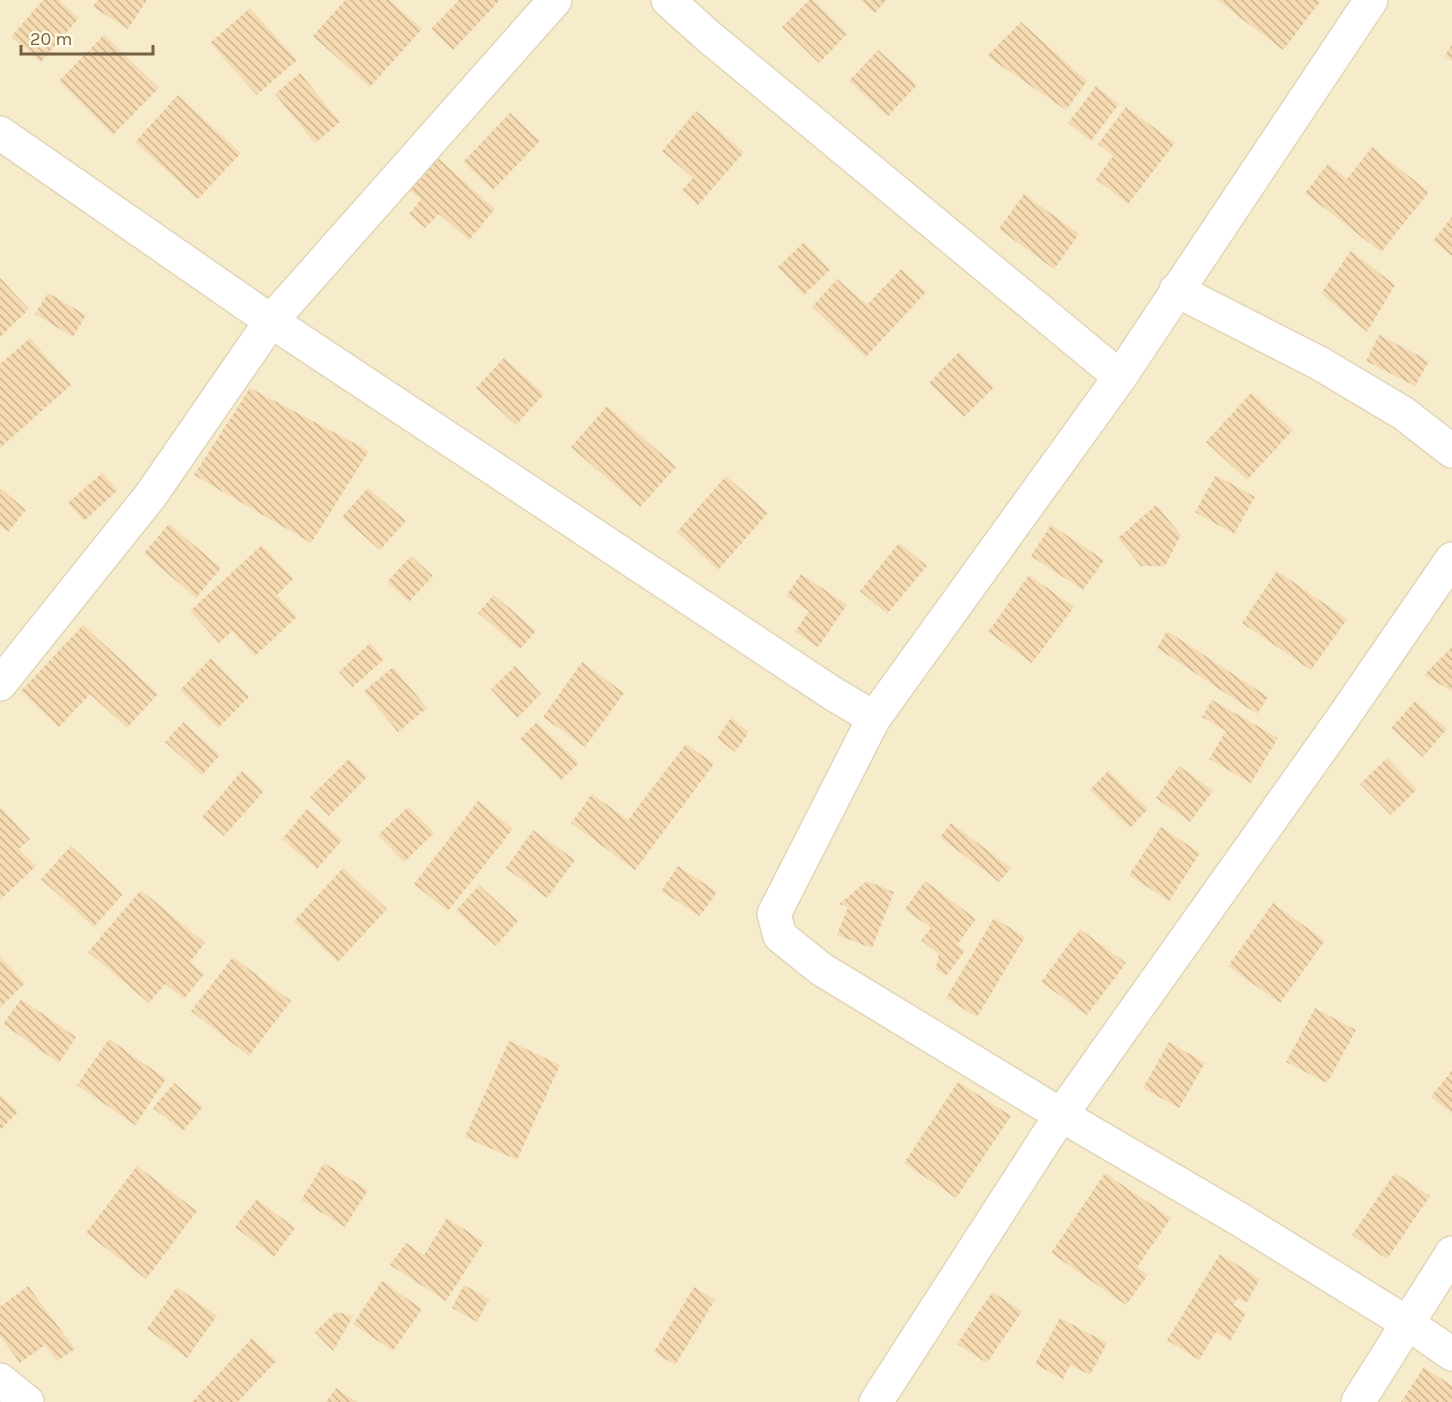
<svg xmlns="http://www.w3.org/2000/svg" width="1452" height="1402" viewBox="0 0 1452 1402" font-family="Karla,sans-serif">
<defs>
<pattern id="building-back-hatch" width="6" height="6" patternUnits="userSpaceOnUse" patternTransform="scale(1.5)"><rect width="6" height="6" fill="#f6dbb2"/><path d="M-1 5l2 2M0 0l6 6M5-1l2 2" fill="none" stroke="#ccb592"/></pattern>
</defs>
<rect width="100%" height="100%" fill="#fef8dd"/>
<rect fill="#f6ebca" x="0" y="0" width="1452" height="1402"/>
<g fill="url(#building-back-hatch)">
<polygon points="43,0 59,0 79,18 41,62 11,37"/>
<polygon points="97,0 147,0 128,29 93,7"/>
<polygon points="345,0 390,0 422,29 370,87 313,36"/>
<polygon points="459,0 500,0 453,50 431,29"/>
<polygon points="809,0 813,0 847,34 819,63 782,27"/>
<polygon points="860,0 886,0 875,13"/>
<polygon points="1217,0 1317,0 1320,2 1283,50"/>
<polygon points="250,8 297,60 257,95 210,43"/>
<polygon points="1021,22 1087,81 1066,110 987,56"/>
<polygon points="104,35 159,88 113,135 59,81"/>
<polygon points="1452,44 1452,61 1445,56"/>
<polygon points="878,50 917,85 888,116 849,81"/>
<polygon points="300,73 340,122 315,143 275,94"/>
<polygon points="1096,86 1119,104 1091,141 1068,123"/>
<polygon points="178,95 241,153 198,199 135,142"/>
<polygon points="1126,107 1175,143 1128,204 1096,179 1113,156 1098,144"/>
<polygon points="696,111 744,152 698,205 682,190 693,178 662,151"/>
<polygon points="510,113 540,141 493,190 463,162"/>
<polygon points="1372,147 1429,192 1381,252 1305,193 1328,164 1347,179"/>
<polygon points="438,158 495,209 469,240 439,214 425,228 409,214 421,199 410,190"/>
<polygon points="1024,194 1079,234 1054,269 999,229"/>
<polygon points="1452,217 1452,256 1433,241"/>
<polygon points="804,242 830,270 804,295 778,267"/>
<polygon points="1351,251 1395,285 1367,332 1321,293"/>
<polygon points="901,269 926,292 866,357 812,307 837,279 867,305"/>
<polygon points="0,278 29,309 0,337"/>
<polygon points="48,293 86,315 73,337 35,314"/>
<polygon points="1379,335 1429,361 1415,386 1366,361"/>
<polygon points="30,338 71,385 0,448 0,364"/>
<polygon points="959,352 994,387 964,417 929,383"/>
<polygon points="504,358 544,394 516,425 476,388"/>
<polygon points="250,388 369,451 311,543 194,475"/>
<polygon points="1251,393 1293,430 1247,480 1206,442"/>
<polygon points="607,406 676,467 640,507 571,447"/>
<polygon points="102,473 118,490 84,521 68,503"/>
<polygon points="1216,475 1255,497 1234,534 1195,512"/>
<polygon points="726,476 768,513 718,570 677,532"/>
<polygon points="0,488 26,510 8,532 0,526"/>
<polygon points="368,488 406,521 380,550 342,517"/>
<polygon points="1156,505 1181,535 1165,566 1141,566 1118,538"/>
<polygon points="169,524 221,568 196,598 144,553"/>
<polygon points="1051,525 1104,560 1083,590 1031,556"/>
<polygon points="899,543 927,566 887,614 860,591"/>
<polygon points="262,545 293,579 277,595 297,617 255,656 232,631 219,643 190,611"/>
<polygon points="411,556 433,576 409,602 387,582"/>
<polygon points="1277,571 1347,619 1311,670 1242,623"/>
<polygon points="801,574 847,605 818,647 795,632 809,611 786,596"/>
<polygon points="1029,575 1074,607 1032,663 988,632"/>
<polygon points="494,595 536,631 520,649 478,613"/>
<polygon points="83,625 158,694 127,728 90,694 59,727 21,691"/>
<polygon points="1167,631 1268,697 1257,714 1157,648"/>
<polygon points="370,643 384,659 353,687 339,672"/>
<polygon points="1452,647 1452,691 1424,675"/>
<polygon points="211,658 249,697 218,728 180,690"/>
<polygon points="582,662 624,693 585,747 543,717"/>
<polygon points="515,666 541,694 517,718 491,689"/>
<polygon points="393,667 427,708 398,732 364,691"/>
<polygon points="1212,700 1278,738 1251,783 1209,759 1226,731 1202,717"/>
<polygon points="1415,701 1447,729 1423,757 1391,728"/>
<polygon points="731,718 749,732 735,752 717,738"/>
<polygon points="183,722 220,755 202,775 165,742"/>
<polygon points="537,722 579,763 561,780 520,739"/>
<polygon points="686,744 714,764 635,870 571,823 592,794 628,820"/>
<polygon points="1387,758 1417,789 1391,815 1360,784"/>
<polygon points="349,759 367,777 329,816 310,797"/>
<polygon points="1179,766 1213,791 1190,822 1156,798"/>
<polygon points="242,771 264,791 224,836 202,817"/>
<polygon points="1108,771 1148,809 1130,828 1090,790"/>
<polygon points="478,801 513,829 448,911 414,884"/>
<polygon points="0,807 30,839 19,849 36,866 0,900"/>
<polygon points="408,807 434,833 404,862 378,835"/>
<polygon points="307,809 342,840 317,869 282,839"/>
<polygon points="951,823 1011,868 999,882 940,837"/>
<polygon points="1161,827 1200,853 1169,901 1129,875"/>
<polygon points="533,830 575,860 547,898 506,868"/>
<polygon points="71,846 123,894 94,927 41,879"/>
<polygon points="678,866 717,892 700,916 661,891"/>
<polygon points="343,868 387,909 338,962 294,921"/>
<polygon points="867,881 894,892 872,948 837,935 848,907 839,904"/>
<polygon points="925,881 976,919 957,945 965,951 946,976 936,969 939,954 921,940 931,928 905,909"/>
<polygon points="479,885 518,921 496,946 456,911"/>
<polygon points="141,890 205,943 190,962 204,974 184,999 165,984 149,1003 88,952"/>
<polygon points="1273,903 1325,941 1280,1003 1228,966"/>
<polygon points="994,918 1025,937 977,1017 946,998"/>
<polygon points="1080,929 1126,963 1087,1015 1041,982"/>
<polygon points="0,957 25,983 0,1008"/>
<polygon points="233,957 291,1001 249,1056 191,1011"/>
<polygon points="21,999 76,1037 59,1063 3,1024"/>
<polygon points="1315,1008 1356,1030 1327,1083 1286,1062"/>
<polygon points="109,1039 166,1079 135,1125 77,1085"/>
<polygon points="509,1041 560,1065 517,1160 465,1137"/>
<polygon points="1169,1042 1205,1063 1179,1108 1143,1088"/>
<polygon points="1452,1070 1452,1113 1431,1097"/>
<polygon points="958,1082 1011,1116 956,1198 904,1163"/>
<polygon points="174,1083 203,1107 183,1131 153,1108"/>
<polygon points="0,1095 18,1112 0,1130"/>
<polygon points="324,1163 368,1190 345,1227 301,1200"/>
<polygon points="137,1166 197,1211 146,1279 86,1233"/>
<polygon points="1105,1173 1171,1218 1137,1267 1148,1275 1126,1305 1051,1253"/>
<polygon points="1395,1173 1430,1196 1387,1259 1352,1235"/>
<polygon points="257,1199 295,1228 274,1257 235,1227"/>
<polygon points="447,1218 484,1242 446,1301 390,1265 406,1243 424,1255"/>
<polygon points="1220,1254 1260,1279 1246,1303 1238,1298 1233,1305 1246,1313 1230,1341 1216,1332 1199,1360 1167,1340"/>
<polygon points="382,1281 422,1309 393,1351 353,1324"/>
<polygon points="464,1285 489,1299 477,1322 452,1308"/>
<polygon points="28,1286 75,1349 57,1361 45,1345 20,1363 0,1336 0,1307"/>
<polygon points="177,1287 217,1316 187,1358 147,1329"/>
<polygon points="694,1287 715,1300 675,1365 654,1352"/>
<polygon points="992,1292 1022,1311 987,1363 957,1344"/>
<polygon points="336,1312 353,1316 333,1351 315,1332"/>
<polygon points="1060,1318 1107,1343 1090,1375 1070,1365 1063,1379 1035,1364"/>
<polygon points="252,1338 276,1361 238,1402 192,1402"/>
<polygon points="1424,1367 1452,1386 1452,1402 1401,1402"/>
<polygon points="336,1388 357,1402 326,1402"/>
</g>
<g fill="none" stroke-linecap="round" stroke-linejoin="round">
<defs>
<g id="minor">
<polyline points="668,0 708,36 1120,377"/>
<polyline points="0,133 271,321 832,693 874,718 1120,377 1371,0"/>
<polyline points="1176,290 1319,363 1403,413 1452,451"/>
<polyline points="0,684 151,495 271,321 555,0"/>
<polyline points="874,718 774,914 780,936 821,969 1061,1115 1239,1219 1407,1323 1452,1354"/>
<polyline points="0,1380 27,1402"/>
<polyline points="876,1402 1061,1115 1342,719 1452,559"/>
<polyline points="1358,1402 1452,1253"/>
</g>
</defs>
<use href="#minor" stroke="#e2d5b8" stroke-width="36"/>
<use href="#minor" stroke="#fff" stroke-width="33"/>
</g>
<path d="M21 45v9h132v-9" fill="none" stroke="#756044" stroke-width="3"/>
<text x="30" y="45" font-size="18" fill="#756044" stroke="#fffae5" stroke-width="4.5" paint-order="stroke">20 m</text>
</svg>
